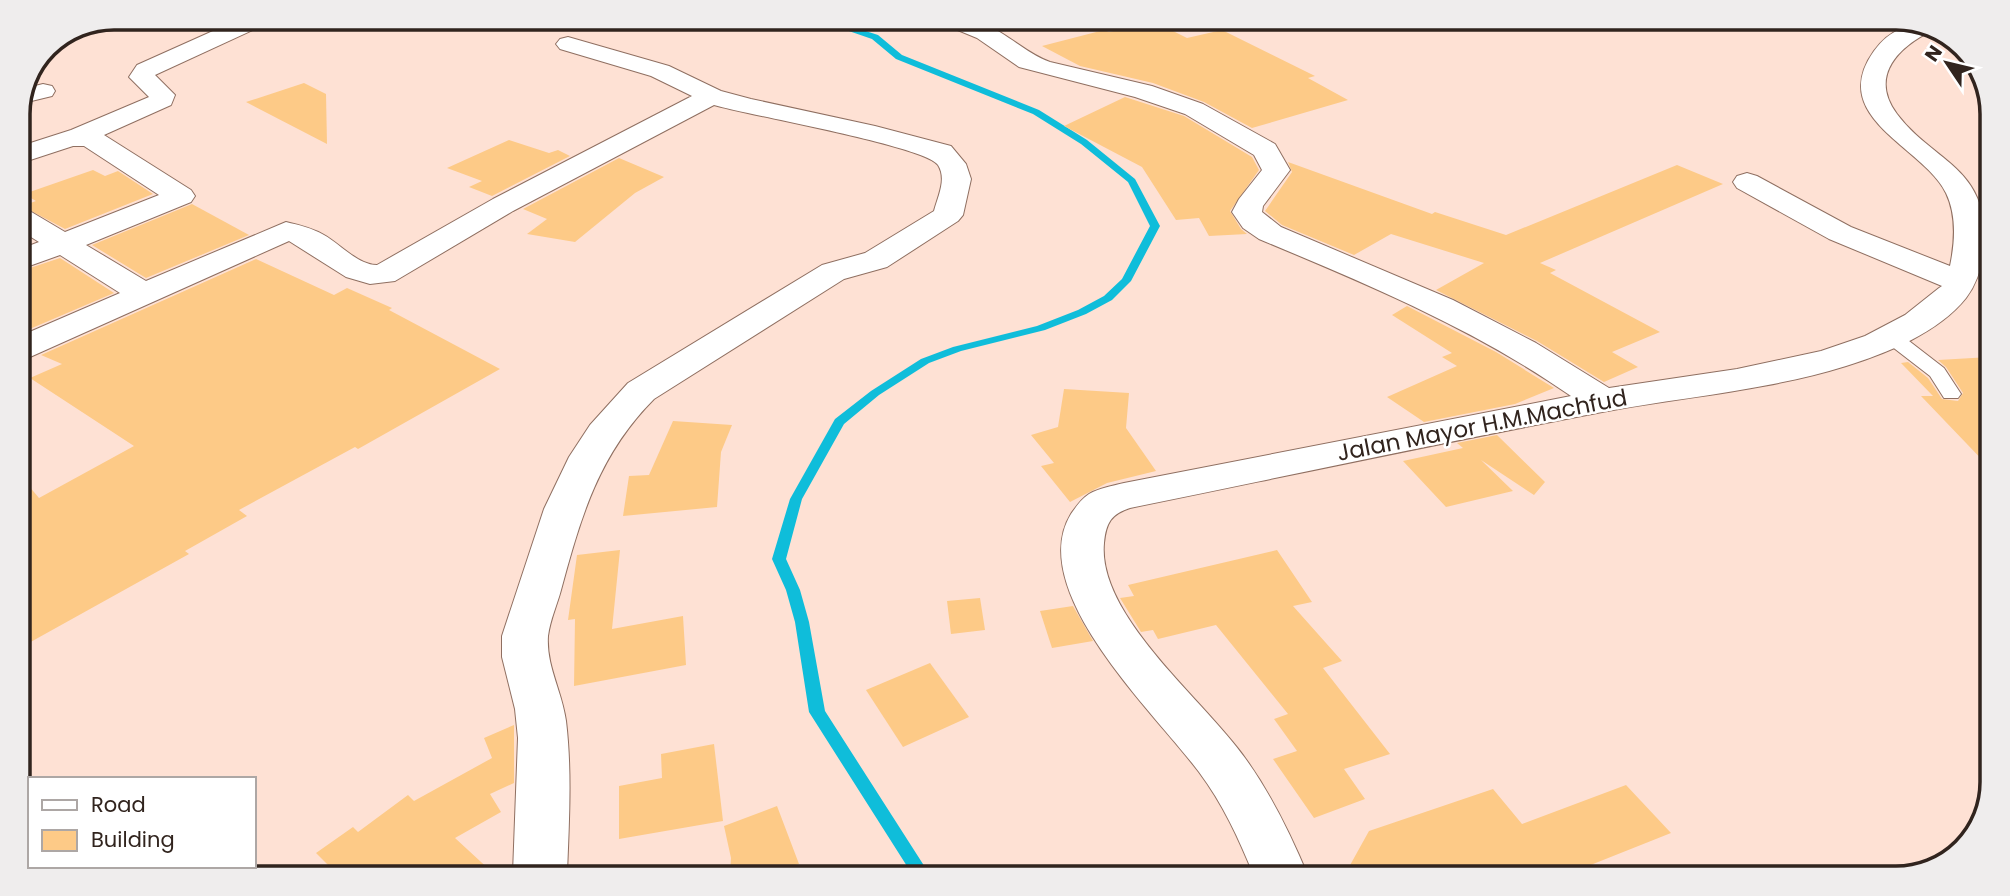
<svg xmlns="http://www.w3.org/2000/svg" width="2010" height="896" viewBox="0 0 2010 896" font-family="Poppins,sans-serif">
<rect width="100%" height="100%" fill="#fee1d4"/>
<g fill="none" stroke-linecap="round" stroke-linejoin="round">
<polygon fill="#0fbdda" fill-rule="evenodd" points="735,20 746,20 761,25 847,25 878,35 902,55 1039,110 1087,140 1135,179 1160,226 1131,281 1112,300 1086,314 1045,330 961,351 929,363 879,395 844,424 802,499 786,559 800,590 809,622 825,711 930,875 912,874 809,712 795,622 786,590 772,559 790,499 835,419 871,391 921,359 953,347 1037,326 1078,310 1104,296 1122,279 1150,226 1128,182 1081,144 1033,114 896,59 872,39 843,29 760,29"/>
</g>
<g fill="#fdca87">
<polygon points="1155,22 1187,38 1222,30 1315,76 1308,78 1348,100 1252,128 1204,102 1153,83 1080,66 1042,46 1104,30 1109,32"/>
<polygon points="304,83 326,94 327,144 246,102"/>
<polygon points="1125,97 1184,116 1252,157 1259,170 1230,211 1241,229 1247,234 1209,236 1199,218 1176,220 1142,167 1064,126"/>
<polygon points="509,140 549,153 558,150 570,156 492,196 469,187 482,181 447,168"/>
<polygon points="619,158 664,177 635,193 575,242 527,234 547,219 523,209"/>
<polygon points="1288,162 1432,214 1435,212 1506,235 1677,165 1723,184 1540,263 1556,270 1550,273 1660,332 1612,352 1638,367 1604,382 1537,341 1436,290 1484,263 1391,234 1354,255 1282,225 1265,211 1292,172"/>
<polygon points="93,170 105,176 118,171 153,194 65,229 22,206 36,201 24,194"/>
<polygon points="192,204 249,235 146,278 92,245"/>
<polygon points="60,258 114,293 18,334 18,272"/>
<polygon points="256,259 334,295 347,288 392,308 389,310 500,369 358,449 355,447 239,510 247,516 185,551 189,554 18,649 18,473 39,498 134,446 30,378 62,364 41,355"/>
<polygon points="1407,306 1496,352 1554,388 1515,404 1424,422 1387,397 1457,366 1442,357 1452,353 1392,315"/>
<polygon points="1990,357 1989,463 1989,467 1921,396 1933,396 1901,363 1908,362 1928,378 1942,399 1958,401 1963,393 1946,367 1938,360"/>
<polygon points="1064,389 1129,393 1126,428 1156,471 1107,483 1070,502 1041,466 1054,463 1031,435 1058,427"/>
<polygon points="673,421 732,425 721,452 717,507 623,516 629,476 649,475"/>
<polygon points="1497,435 1545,482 1534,495 1481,460 1513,491 1446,507 1403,461 1463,448 1457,443"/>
<polygon points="620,550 612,629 683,616 686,665 574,686 575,619 568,620 577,555"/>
<polygon points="1277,550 1312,602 1293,606 1342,661 1323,668 1390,754 1344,769 1365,799 1314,818 1273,759 1297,751 1274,719 1288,714 1216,625 1158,639 1153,630 1141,632 1120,598 1134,596 1128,585"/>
<polygon points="980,598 985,630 951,634 947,601"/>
<polygon points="1073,606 1093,641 1052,648 1040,611"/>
<polygon points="930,663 969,717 903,747 866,690"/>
<polygon points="514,725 514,783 490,794 501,812 455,838 493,873 335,872 316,853 353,827 358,832 408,795 414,801 492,758 484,738"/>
<polygon points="714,744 723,821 619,839 619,786 662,778 661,754"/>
<polygon points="1626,785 1671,833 1573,872 1553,877 1344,876 1369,831 1493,789 1522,824"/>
<polygon points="777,806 799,864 761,874 730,874 731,858 724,826"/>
</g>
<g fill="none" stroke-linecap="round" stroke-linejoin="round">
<defs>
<polygon id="service" points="1893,332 1900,334 1944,368 1961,394 1958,398 1944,398 1930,376 1886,342 1884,338"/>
<g id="minor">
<path d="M242,18H271L268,23L155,75L175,95L171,105L104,135L191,190L195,196L191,202L86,245L146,281L286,222C299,225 312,228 324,235C340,244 358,265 377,265L493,199L692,96L651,76L560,49L556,44L560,39L568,37L669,66L721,91L751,99L875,126L951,146L966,164L971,179L963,215L958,221L887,267L844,279L654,399C599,454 581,516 561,590C557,605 550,620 548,636C546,666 562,691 566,721C572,771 569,823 567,873H513L518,738L515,709L502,657V636L544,509L569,457L590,425L628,383L822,265L865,253L934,211C938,196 947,179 938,165C925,146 748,115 714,105L513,211L395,281L370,284L346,277L289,241L30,357L18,360V337L120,293L60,255L18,270V250L39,242L18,229V207L28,210L65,232L159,195L84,146H73L18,164V147L71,130L149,97L129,77L137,65Z"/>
<path d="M945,21C955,21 968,19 978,22C1005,30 1024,53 1050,62L1152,86L1203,104L1275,144L1290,170L1263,206L1262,212L1281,227L1453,300L1536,343L1609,388L1737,369L1821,351L1865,336L1905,315L1939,288L1942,286L1829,239L1737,188L1733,182L1737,176L1747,173L1757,176L1851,227L1950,266C1955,242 1957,216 1946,193C1924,147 1826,118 1874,51C1891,28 1907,25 1934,25L1933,30C1900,46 1868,75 1897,114C1933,162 1988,167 1984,243C1983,264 1978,282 1966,298C1938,333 1887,353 1846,366C1766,391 1680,397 1597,413C1441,443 1286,476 1130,508C1111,514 1106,523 1104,543C1097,616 1205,701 1245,758C1271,794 1291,835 1308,876H1254C1239,839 1223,804 1199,772C1157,715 1024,591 1071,514C1076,507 1081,499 1089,494C1099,488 1112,486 1124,483L1571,396C1475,329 1367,284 1259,239L1243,228L1232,212L1239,199L1262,170L1254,155L1185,114L1135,97L1019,67L977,38L948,26Z"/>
<polygon points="43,84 52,86 55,91 52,96 19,104 27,88"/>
</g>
</defs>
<use href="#service" stroke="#8f6f61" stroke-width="2"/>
<use href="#minor" stroke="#8f6f61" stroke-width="2"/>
<use href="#service" fill="#fff" fill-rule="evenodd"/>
<use href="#minor" fill="#fff" fill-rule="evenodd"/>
</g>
<g text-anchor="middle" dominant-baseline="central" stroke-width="5" stroke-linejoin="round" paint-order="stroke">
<g font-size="23" fill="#31241e" stroke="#fff">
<text transform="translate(1482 425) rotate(-11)">Jalan Mayor H.M.Machfud</text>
</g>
</g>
<path d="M0 0H2010V896H0ZM114 30H1896A84 84 0 0 1 1980 114V782A84 84 0 0 1 1896 866H114A84 84 0 0 1 30 782V114A84 84 0 0 1 114 30Z" fill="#efeded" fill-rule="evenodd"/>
<path fill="none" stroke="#31241e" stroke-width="3.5" d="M114 30H1896A84 84 0 0 1 1980 114V782A84 84 0 0 1 1896 866H114A84 84 0 0 1 30 782V114A84 84 0 0 1 114 30Z"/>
<rect x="28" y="777" width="228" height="91" fill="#ffffff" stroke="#ada7a5" stroke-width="2"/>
<rect x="42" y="800" width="35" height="10" fill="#ffffff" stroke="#ada7a5" stroke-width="2"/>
<text x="91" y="812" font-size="21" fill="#31241e">Road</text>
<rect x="42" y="830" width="35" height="21" fill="#fdca87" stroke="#ada7a5" stroke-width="2"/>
<text x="91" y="847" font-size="21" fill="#31241e">Building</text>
<g transform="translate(1947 63) rotate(305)" stroke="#ffffff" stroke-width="5" paint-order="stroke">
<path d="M0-5L12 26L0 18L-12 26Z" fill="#31241e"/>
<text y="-10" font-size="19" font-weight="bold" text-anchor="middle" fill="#31241e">N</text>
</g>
</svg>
